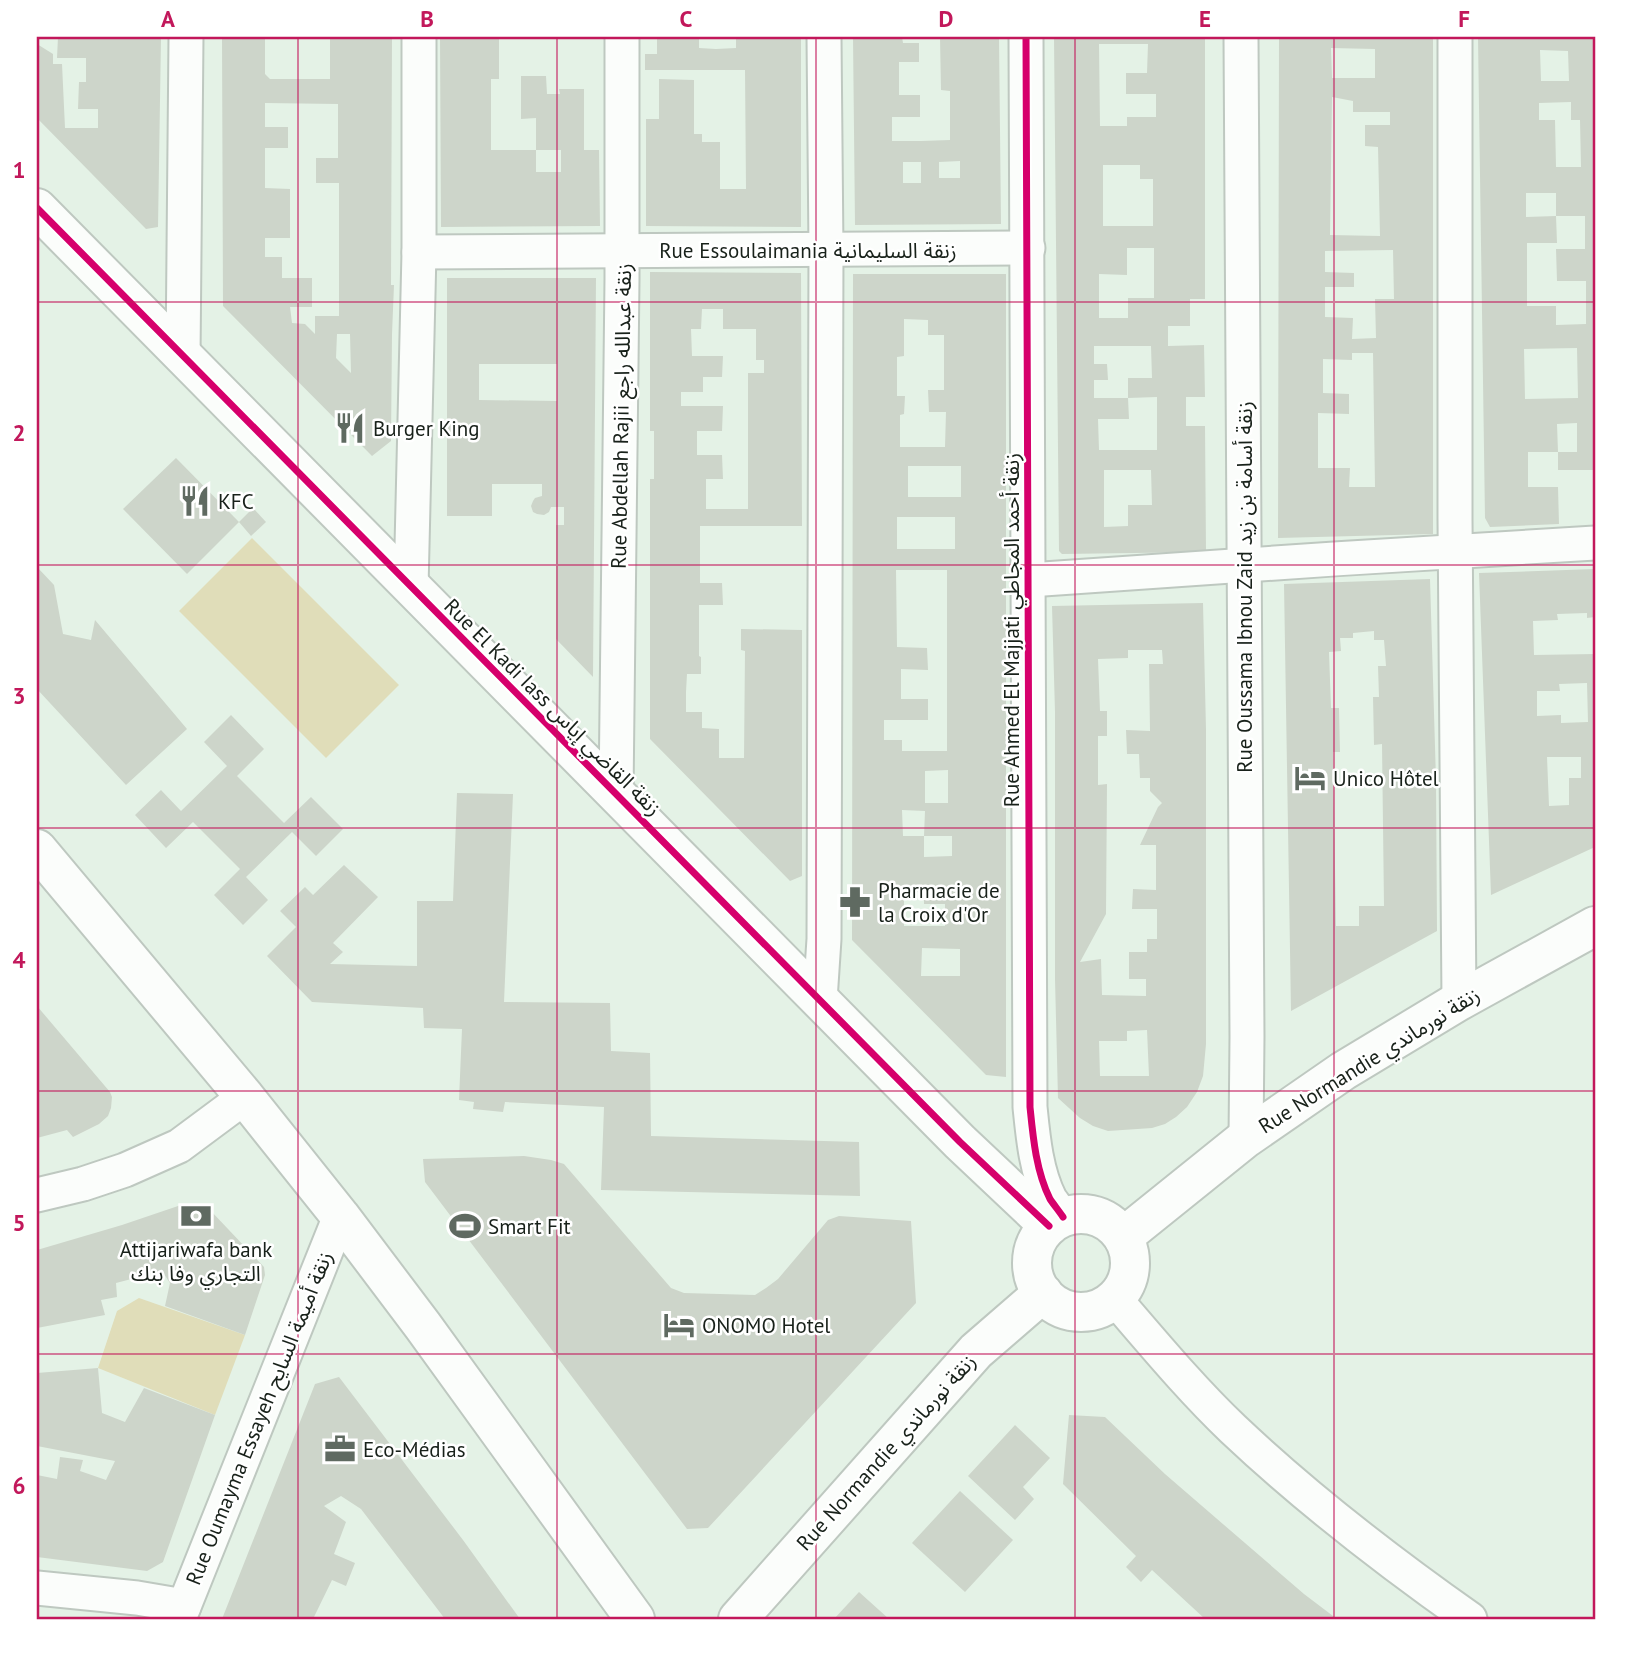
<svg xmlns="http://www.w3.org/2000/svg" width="1632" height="1656" viewBox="0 0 1632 1656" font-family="'PT Sans','Noto Sans Arabic',sans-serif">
<rect width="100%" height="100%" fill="#e4f2e6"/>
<g fill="#e0ddb9">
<polygon points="252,538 399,685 326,758 179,611"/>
<polygon points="139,1298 245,1335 215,1415 98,1368 117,1311"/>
</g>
<g fill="#cdd5ca" fill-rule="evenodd">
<polygon points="58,37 161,37 158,227 146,229 37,118 37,44 53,54 53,64 62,64 65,128 98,128 98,109 78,109 79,82 86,82 86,58 57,58"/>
<path d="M222,37H265V74L270,79H330V37H392L391,285H394L392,334L391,441L372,456L223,306ZM265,103L338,104V158H316V183H339V316H315V334L305,324L292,323L290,307H312V278H282V257H265V238H290V189L265,188V148H288V127H265ZM337,334H350L351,373L336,358Z"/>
<polygon points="440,37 499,37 499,79 491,79 491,150 536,150 536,172 561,172 561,150 536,150 536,118 521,119 521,76 546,76 547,94 560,94 559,89 584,89 584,150 599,150 600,226 441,227"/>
<polygon points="657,37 699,37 699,48 716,49 736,48 736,37 801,37 801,227 646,226 646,119 659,119 659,79 694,80 694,134 702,134 702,142 720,142 720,189 746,189 745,70 645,70 645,54 657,54"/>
<path d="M853,37H902L903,43H919V62H899V95H920V117H892V141H921L950,140V91L941,90L940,37H999L1001,224L855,225ZM960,161V178H939V162ZM903,162H921V183H903Z"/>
<path d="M1054,37H1205V299H1190V326H1168V346L1204,345L1205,397H1186V426H1205L1206,552L1062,554L1059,551ZM1099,44H1148L1147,73H1126V94H1156V117H1127V126H1100ZM1103,165H1140V179H1153V226H1103ZM1127,248H1154V298H1128V318H1099V274L1127,275ZM1094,346H1151L1152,378H1128V398H1094V380H1108L1107,364H1094ZM1157,397V450H1099L1098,419H1129L1128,398ZM1104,470H1151L1152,505H1128V526L1104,527Z"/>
<path d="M1279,37H1433V534L1278,538ZM1331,48L1375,49V78H1332ZM1332,97L1353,101V112H1390V125H1365V146L1378,147L1380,236L1330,235ZM1393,250L1394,299H1375L1376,338L1352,339L1353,318L1325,317V287H1354V273L1325,272V251ZM1352,353H1373L1375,487H1349L1350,468H1318V413L1349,414V394L1323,393V359L1352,360Z"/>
<path d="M1478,37H1595V470H1558V452H1528V487H1558L1559,524L1490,527L1485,518ZM1540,50L1568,51L1569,81H1541ZM1571,102V120H1580L1581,167H1556L1555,120H1539V103ZM1526,193H1556V216H1585V249H1556L1557,281H1586V324L1556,325V306H1527V243H1557L1556,216L1526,217ZM1577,348L1578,398L1525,399L1524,349ZM1577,423V452H1558L1557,424Z"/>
<path d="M650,272L801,273L802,526H700V583H722L723,605H699V656L701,657V674H687L686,692V712H702V728L719,729V758H744L745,651L741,650V629L802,630V876L790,881L650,739V479H654V431H650ZM702,309H723V329H756V360H764V373H748V509H706V479H723L722,455H697V431H722L723,406H681V392H703V377H722L723,356H692L691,329H701Z"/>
<path d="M853,274H1006V1077L986,1075L852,940ZM904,319L928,320V335H944V390H928L929,412H946L945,447H900V415L904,414L905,396H897V357L904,356ZM908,466H961V497H908ZM897,517H955V549H897ZM896,570H947V751H902V740H884V720H928V699H901V669L928,670L927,648L897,647ZM948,770V803H925V771ZM902,810L925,811L924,836H952V856L924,857V836H903ZM904,892H924V904H945V926H904ZM922,948L960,949V976H921Z"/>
<path d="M447,278H596L593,677L556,639V525H564V507H551L549,512L544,515L537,514L533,512L531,506L533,501L535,498L542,496V484H492V516H447ZM479,364H557V401L479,400Z"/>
<polygon points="176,458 239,522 187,574 123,509"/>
<polygon points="253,508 266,522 251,536 239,522"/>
<polygon points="37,567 54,585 63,634 91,640 95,620 187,729 126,785 37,689"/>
<path d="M1595,569V617L1587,618V613L1557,614L1558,620L1533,621L1534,655L1595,654V847L1491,895L1479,573ZM1587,683L1588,722L1561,723V715L1537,716V691H1560L1559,684ZM1547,757H1581V778H1569V805L1549,806Z"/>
<path d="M1430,579L1436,780L1437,931L1291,1011L1284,584ZM1374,631V640H1384L1386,666H1378L1379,697H1373L1374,745L1382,744L1384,906H1359V926H1336L1333,752H1340L1339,708H1331L1329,652L1341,651L1340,638H1353V633Z"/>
<path d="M1203,603L1206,730V1044L1203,1076L1197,1092L1187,1107L1176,1117L1165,1124L1152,1128L1108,1131L1093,1126L1080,1118L1058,1098L1055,979V712L1052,606ZM1128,650H1162L1163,664H1149L1150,731L1126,730L1127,754H1139L1140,778H1150V791L1162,803L1158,807L1140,845H1156V890L1133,889L1132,909H1157V939H1147V952H1129V979H1146V996L1102,995L1101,959L1080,962L1106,914L1107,784L1098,785V736H1107V711H1100L1098,659L1128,658ZM1147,1030L1149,1076H1100L1099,1041H1127V1031Z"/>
<polygon points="231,715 264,749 237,776 284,823 311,797 343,829 316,856 292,832 246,877 268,900 243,925 214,895 240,869 193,822 166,848 135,815 161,790 181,811 227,766 204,742"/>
<polygon points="457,793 513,794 504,1002 610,1003 611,1051 650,1053 651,1136 859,1142 860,1196 601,1190 604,1107 505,1102 503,1112 473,1109 474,1102 459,1100 462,1029 424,1028 423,1008 312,1002 267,956 296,927 280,911 305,887 313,895 344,865 378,897 333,943 343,952 330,964 417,966 417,901 453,901"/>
<polygon points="37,1006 110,1092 112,1097 111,1108 108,1116 99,1124 73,1137 67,1130 37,1138"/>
<polygon points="524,1156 551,1160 564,1164 671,1288 684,1293 755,1295 766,1288 778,1279 828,1220 839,1216 911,1221 916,1303 708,1528 687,1529 425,1182 423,1159"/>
<polygon points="181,1205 210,1210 264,1267 265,1275 245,1335 165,1306 170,1283 162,1271 116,1283 117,1297 101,1300 105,1315 37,1328 37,1250 122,1225"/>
<polygon points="98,1368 102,1413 125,1422 144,1388 215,1415 163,1562 147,1571 37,1557 37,1475 57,1479 60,1457 83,1460 80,1471 106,1480 115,1461 37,1446 37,1373"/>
<polygon points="339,1377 463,1540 520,1619 445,1619 361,1509 341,1496 324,1506 346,1522 334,1554 355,1563 346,1586 332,1580 313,1619 222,1619 315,1384"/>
<polygon points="1069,1415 1105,1417 1165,1474 1304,1594 1337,1619 1205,1619 1152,1570 1141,1582 1126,1567 1136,1556 1063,1484"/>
<polygon points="1015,1425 1050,1458 1023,1487 1034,1499 1015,1520 968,1476"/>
<polygon points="960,1491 1013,1540 965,1592 912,1543"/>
<polygon points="859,1592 889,1619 834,1619"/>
</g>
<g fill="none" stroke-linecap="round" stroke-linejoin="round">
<defs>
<g id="minor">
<path d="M1026,37L1030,1107C1033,1137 1036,1171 1050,1199C1054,1205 1059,1211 1063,1217"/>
<polyline points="1241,37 1247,1037 1246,1138"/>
<polyline points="1455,37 1455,519 1459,1001"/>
<polyline points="419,252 1028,248"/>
<polyline points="183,358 186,37"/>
<path d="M1029,580C1218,566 1406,554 1595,543"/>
<polyline points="411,588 419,252 419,37"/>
<polyline points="616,795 622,279 622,37"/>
<polyline points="820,1000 824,939 826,251 824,37"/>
<polyline points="37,1195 83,1184 125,1170 179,1146 245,1097"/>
<path d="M1115,1299C1153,1343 1191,1389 1233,1429C1305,1497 1389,1562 1470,1619"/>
<polyline points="37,1588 137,1598 184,1606"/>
<polyline points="179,1619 340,1216"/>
</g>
<g id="tertiary">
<polyline points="37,208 960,1142 1049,1226"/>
<circle cx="1081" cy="1263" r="49"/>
<polyline points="1123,1237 1246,1138 1343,1071 1459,1001 1595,926"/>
<polyline points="738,1619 976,1351 1043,1293"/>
</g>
<polyline id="primary" points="37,849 245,1097 340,1216 423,1326 635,1619"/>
</defs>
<use href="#minor" stroke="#bec8c0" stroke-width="37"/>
<use href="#tertiary" stroke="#bec8c0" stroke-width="42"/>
<use href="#primary" stroke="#bec8c0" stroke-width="42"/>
<use href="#minor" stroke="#fbfdfb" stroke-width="33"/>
<use href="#tertiary" stroke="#fbfdfb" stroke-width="38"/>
<use href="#primary" stroke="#fbfdfb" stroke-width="38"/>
<defs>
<g id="cycleway">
<path d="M1026,37L1030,1107C1033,1137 1036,1171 1050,1199C1054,1205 1059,1211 1063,1217"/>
<polyline points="37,208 960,1142 1049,1226"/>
</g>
</defs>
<use href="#cycleway" stroke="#fff" stroke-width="11"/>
<use href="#cycleway" stroke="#d6006c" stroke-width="7"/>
</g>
<path fill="none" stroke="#c2185b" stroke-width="2" stroke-opacity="0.55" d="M298,37V1619M557,37V1619M816,37V1619M1075,37V1619M1334,37V1619M37,302H1595M37,565H1595M37,828H1595M37,1091H1595M37,1354H1595"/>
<defs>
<symbol id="restaurant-bare" viewBox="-9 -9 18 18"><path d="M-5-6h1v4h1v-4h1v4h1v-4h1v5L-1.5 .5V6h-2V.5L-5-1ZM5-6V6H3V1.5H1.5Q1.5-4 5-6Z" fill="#5f6a61" stroke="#fff" stroke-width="2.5" paint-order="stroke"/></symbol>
<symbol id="hotel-bare" viewBox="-9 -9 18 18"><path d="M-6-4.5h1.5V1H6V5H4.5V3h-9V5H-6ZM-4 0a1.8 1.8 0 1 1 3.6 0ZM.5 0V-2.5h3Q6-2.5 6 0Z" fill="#5f6a61" stroke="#fff" stroke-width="2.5" paint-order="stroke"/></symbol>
<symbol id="pharmacy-bare" viewBox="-9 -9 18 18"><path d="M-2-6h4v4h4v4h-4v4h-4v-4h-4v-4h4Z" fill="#5f6a61" stroke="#fff" stroke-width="2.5" paint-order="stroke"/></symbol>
<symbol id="bank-bare" viewBox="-9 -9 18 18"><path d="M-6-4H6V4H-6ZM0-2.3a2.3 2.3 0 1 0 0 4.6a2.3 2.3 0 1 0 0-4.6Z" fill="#5f6a61" stroke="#fff" stroke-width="2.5" paint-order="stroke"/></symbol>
<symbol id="stadium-bare" viewBox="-9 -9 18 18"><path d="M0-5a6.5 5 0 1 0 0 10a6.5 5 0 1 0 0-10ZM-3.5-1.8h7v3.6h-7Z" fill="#5f6a61" stroke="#fff" stroke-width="2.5" paint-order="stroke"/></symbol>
<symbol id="office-bare" viewBox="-9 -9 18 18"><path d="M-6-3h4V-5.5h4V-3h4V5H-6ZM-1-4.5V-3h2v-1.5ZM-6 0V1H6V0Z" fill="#5f6a61" stroke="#fff" stroke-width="2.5" paint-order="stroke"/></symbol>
</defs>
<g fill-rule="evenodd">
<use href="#restaurant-bare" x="328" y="406" width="44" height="44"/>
<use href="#restaurant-bare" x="173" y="479" width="44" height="44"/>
<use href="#hotel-bare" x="1288" y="756" width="44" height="44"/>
<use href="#pharmacy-bare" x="833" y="880" width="44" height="44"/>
<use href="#bank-bare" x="174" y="1194" width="44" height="44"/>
<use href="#stadium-bare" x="443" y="1204" width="44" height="44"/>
<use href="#hotel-bare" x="657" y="1303" width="44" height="44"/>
<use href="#office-bare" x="318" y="1427" width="44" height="44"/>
</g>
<g text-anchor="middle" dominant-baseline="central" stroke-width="5" stroke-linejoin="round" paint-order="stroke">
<g font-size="21" fill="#18211a" stroke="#fff">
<text x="808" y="250">Rue Essoulaimania زنقة السليمانية</text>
<text transform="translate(621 416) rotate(-89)">Rue Abdellah Rajii زنقة عبدالله راجع</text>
<text transform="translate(1244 587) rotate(-90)">Rue Oussama Ibnou Zaid زنقة أسامة بن زيد</text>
<text transform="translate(1011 630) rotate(-90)">Rue Ahmed El Majjati زنقة أحمد المجاطي</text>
<text transform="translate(553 707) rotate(45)">Rue El Kadi Iass زنقة القاضي إياس</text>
<text transform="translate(1369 1060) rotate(-32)">Rue Normandie زنقة نورماندي</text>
<text transform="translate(259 1418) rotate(-68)">Rue Oumayma Essayeh زنقة أميمة السايح</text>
<text transform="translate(886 1452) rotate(-48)">Rue Normandie زنقة نورماندي</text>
</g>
<g font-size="21" fill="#18211a" stroke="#fff" text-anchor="start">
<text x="373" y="428">Burger King</text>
<text x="218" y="501">KFC</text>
<text x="1333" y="778">Unico Hôtel</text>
<text x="878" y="890">Pharmacie de<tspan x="878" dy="24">la Croix d'Or</tspan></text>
<text x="488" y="1226">Smart Fit</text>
<text x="196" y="1249" text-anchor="middle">Attijariwafa bank<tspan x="196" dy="24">التجاري وفا بنك</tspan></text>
<text x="702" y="1325">ONOMO Hotel</text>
<text x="363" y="1449">Eco-Médias</text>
</g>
</g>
<rect width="1632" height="1656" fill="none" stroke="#ffffff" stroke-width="77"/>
<rect x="38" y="38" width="1556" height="1580" fill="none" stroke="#c2185b" stroke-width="2.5"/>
<g font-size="23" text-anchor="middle" font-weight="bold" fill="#c2185b">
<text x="168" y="27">A</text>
<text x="427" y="27">B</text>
<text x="686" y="27">C</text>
<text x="946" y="27">D</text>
<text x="1205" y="27">E</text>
<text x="1464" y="27">F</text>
<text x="19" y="178">1</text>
<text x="19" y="441">2</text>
<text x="19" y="704">3</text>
<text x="19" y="968">4</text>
<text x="19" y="1231">5</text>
<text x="19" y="1494">6</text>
</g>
</svg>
